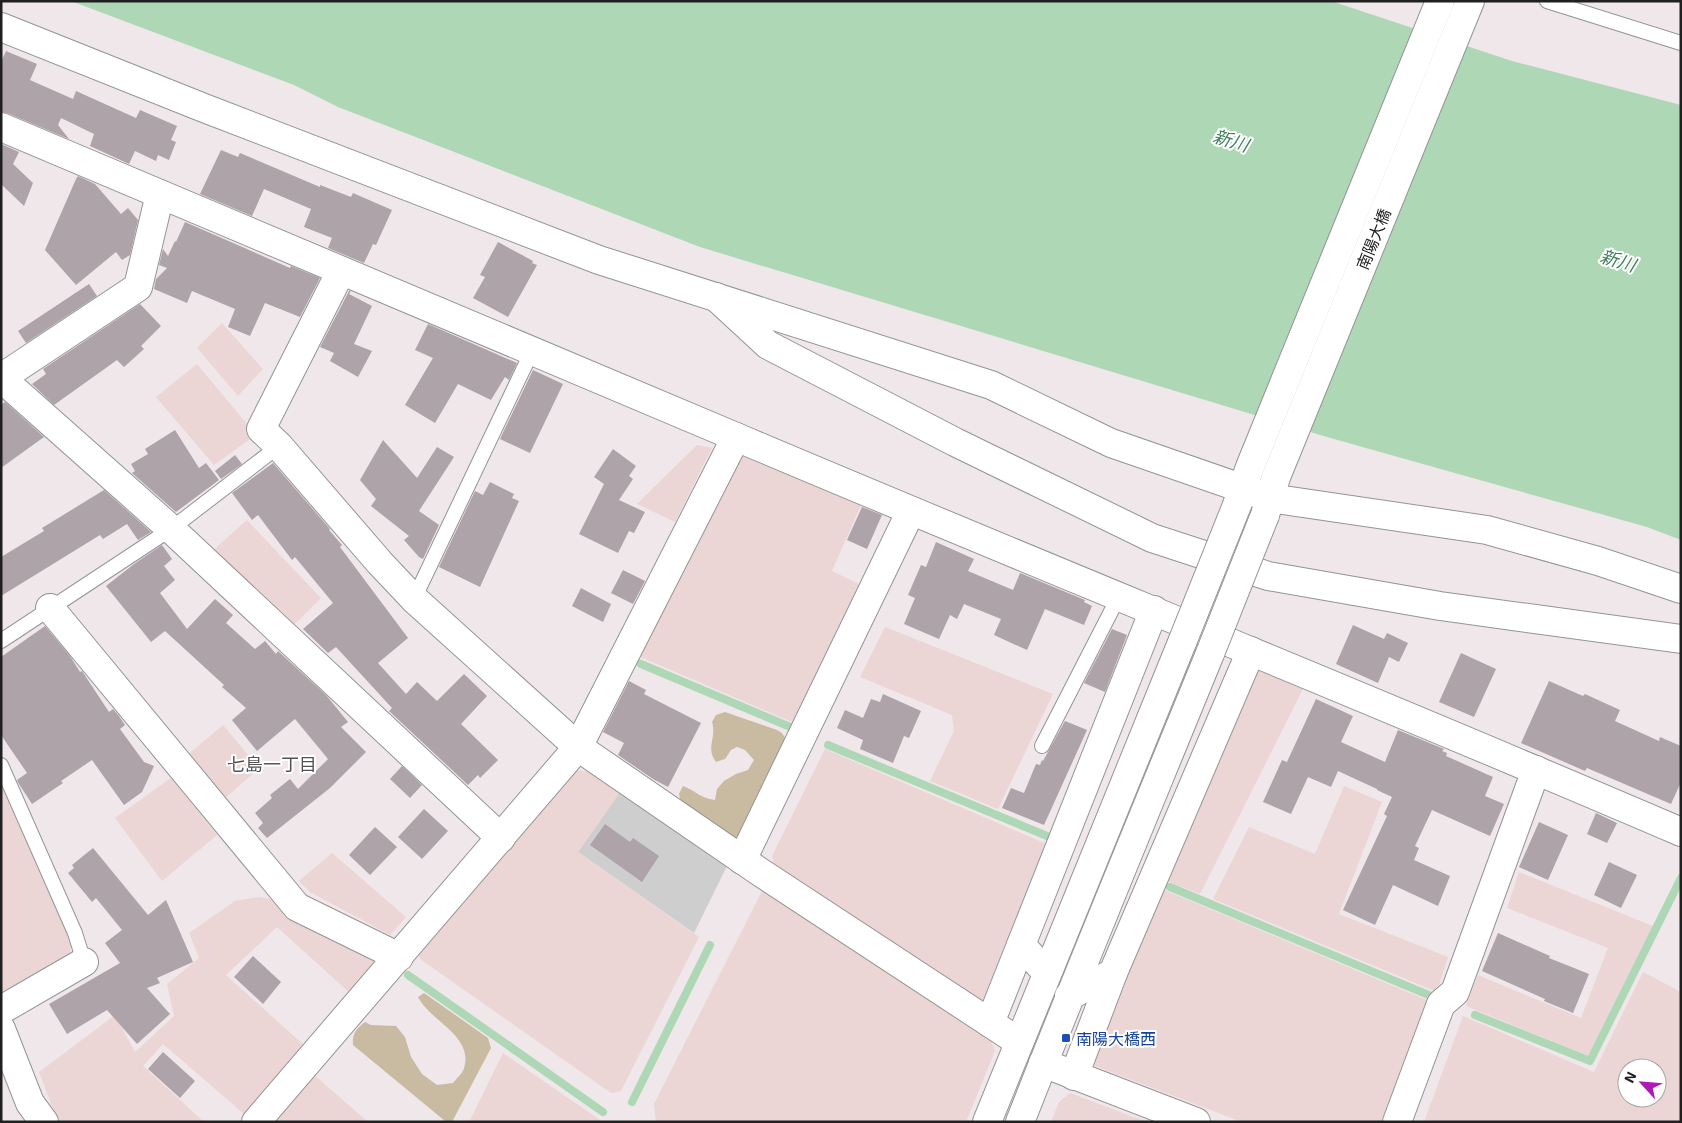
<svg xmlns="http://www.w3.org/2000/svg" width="1682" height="1123" viewBox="0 0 1682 1123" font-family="'Exo 2','Noto Sans JP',sans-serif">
<rect width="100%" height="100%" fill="#efe7ea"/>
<polygon fill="#cecece" points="620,792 728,864 694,933 578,852"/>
<g fill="#ebd6d5" fill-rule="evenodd">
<polygon points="222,323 263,369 238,396 197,348"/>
<polygon points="197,364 256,435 214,465 156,397"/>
<polygon points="697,445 712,448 675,522 637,504"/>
<polygon points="741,455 861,505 832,571 869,589 799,725 638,656"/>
<polygon points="247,520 321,598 290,629 209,554"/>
<polygon points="885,627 1053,694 998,809 930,781 954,731 952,715 860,677"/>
<polygon points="1254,668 1303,689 1200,894 1165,880"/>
<polygon points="223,725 259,768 221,802 185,757"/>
<polygon points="825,749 1049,845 993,998 978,1003 774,864 772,856"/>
<polygon points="571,770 588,771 620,792 578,852 699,937 621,1091 611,1093 420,959 418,951"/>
<polygon points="1,777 73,935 69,958 1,992"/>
<polygon points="171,778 217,835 162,881 115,818"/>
<polygon points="1344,786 1382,802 1339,914 1448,957 1437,992 1213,899 1249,827 1315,854"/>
<polygon points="332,853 406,917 390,935 310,892 299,881"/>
<polygon points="1519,872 1653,926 1588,1056 1466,1006 1478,975 1581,1018 1608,948 1507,908"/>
<polygon points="763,889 989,1036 995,1051 966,1122 656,1122 654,1104"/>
<polygon points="1162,889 1434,1003 1389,1122 1242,1122 1095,1066 1092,1056"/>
<polygon points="259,897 282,901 380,962 351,994 277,927 226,975 305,1046 244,1114 163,1044 143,1066 204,1122 58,1122 39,1072 115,1015 135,1052 174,1016 167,984 199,958 189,933 235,901"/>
<path d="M1643,972L1681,992V1122H1424L1463,1016L1594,1072ZM1627,1068H1657V1098H1627Z"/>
<polygon points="503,1053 603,1122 469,1122"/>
<polygon points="312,1073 368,1122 268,1122"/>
<polygon points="1070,1093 1147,1122 1051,1122 1059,1102"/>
</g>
<g fill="#c9bba1">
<path d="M725,712L777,730L782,733L787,741L742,831L735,838L681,802L679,794L683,786C696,791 700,798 715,800L717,789L724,781L736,774L748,770L754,760L745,750L737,747L731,750L725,759L716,762C705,747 717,739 712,722L716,715Z"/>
<path d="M424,993L488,1038L491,1048L452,1122L445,1121L353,1045C352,1034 356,1029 365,1022L371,1025L396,1026L405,1037L411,1057L422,1074L437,1085L453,1083C456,1079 463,1073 464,1068C474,1036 430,1021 418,997Z"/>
</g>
<polygon fill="#add7b5" points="71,1 1331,1 1512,61 1681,105 1681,540 1647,527 1327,437 700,247 338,107 294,85"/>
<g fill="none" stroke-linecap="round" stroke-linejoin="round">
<g stroke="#add7b5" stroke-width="8">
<polyline points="641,664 795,729"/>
<polyline points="828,745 1047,836"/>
<polyline points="1170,887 1431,996"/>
<polyline points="408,975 603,1112"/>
<polyline points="1475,1015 1590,1061 1681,878"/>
<polyline points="632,1102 710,945"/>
</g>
</g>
<g fill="#ada3a9">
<polygon points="6,51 37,64 30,80 73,99 76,91 136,118 140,110 177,126 171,140 176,142 169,160 158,155 156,161 135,151 129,164 90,146 94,134 61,118 58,125 69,139 7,113 1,112 1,62"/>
<polygon points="1,144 19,152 13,164 33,183 24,206 2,185 1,187"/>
<polygon points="221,150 238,157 240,153 320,187 320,185 351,197 353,193 392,210 376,245 373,244 364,263 328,248 332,238 304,227 311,209 264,189 252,216 200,194"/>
<polygon points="78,176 95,184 121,214 128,208 138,220 130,255 122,260 116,252 76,285 45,250 76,179"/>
<polygon points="185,222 290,268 291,266 320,278 300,317 265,303 250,336 228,327 235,309 192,291 187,303 154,289 156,279 167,268 159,265 163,249 168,256 175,241 176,242"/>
<polygon points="498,242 533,261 532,263 537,265 508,317 473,298 485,277 480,275"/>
<polygon points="89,284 97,296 26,343 18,331"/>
<polygon points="349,291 351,291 349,294 372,306 354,344 372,351 358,377 330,361 334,353 320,347"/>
<polygon points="140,304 161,326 141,346 144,349 124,367 117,360 54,405 32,384 46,374 43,369"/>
<polygon points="428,324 517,363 509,380 505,377 491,400 458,384 435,423 405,405 433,358 415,350"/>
<polygon points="533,370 563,384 530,453 500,439"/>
<polygon points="5,402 44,437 1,468 1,405"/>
<polygon points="175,430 199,468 206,463 219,480 176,512 132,473 135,471 131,464 148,454 145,449"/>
<polygon points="383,440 417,478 437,447 454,457 419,511 439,525 423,559 419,557 404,540 409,536 371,506 376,499 360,480"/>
<polygon points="613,449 636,466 629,476 633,479 619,500 645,512 634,533 629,531 618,553 579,534 604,484 594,477"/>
<polygon points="235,455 242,464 221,479 215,471"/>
<polygon points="273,463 330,529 329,530 342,545 340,547 408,638 378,663 406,694 417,682 437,701 464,674 487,696 461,724 498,760 480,778 478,775 468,785 389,711 392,708 336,647 328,653 303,629 333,603 295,557 292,560 258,515 252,520 232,493"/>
<polygon points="490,482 514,494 512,498 519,501 480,587 439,567 475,491 483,495"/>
<polygon points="104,490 151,532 138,540 127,524 103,539 100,535 1,596 1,557 44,531 42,528"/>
<polygon points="862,507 882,515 867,549 847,540"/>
<polygon points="936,542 974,559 968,571 1013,590 1020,573 1085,600 1084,602 1092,606 1084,625 1045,609 1027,650 994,635 1001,619 964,604 957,619 950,615 939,639 904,624 915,598 908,595 921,565 926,567"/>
<polygon points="162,545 172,559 164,566 175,580 160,593 187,629 215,599 233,615 226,623 255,649 265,641 276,654 278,651 326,695 348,722 341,727 366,752 330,788 267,838 258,828 263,823 255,813 272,798 270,795 290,779 298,789 328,759 295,719 257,751 232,720 246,708 222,687 224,685 165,631 151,642 106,586 134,564"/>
<polygon points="623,570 645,581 633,604 611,593"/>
<polygon points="581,588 611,604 603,622 572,606"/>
<polygon points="1353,625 1384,639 1387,633 1408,643 1399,662 1389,657 1378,683 1336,664"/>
<polygon points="45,626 70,656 80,672 82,671 109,712 113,709 119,716 125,725 120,729 144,762 154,766 142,792 124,805 92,760 61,781 63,783 32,804 19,784 17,780 27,773 1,735 1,657"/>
<polygon points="1112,629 1127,635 1105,692 1084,683"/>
<polygon points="1461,653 1496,669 1474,717 1439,702"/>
<polygon points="629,681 646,690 644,694 701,723 668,787 653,779 618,755 624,743 603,732"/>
<polygon points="1549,681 1583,696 1585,694 1620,710 1615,721 1659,741 1660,737 1681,746 1681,782 1671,804 1587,768 1585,771 1521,743"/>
<polygon points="883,694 921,711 909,738 904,736 893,763 860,749 863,740 837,728 845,710 863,718 871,699 880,702"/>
<polygon points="1316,699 1353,716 1341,742 1385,762 1398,730 1444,749 1442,751 1447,753 1446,756 1493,777 1485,796 1504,804 1490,836 1432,810 1415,846 1419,848 1414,860 1450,876 1438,906 1393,885 1375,925 1343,910 1387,816 1384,814 1392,797 1377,790 1377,789 1338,771 1331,787 1308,777 1291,814 1263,802 1282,760 1287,762"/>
<polygon points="1065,721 1087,730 1044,825 1002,808 1011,788 1024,793 1036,764 1040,765 1042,760 1043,761"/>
<polygon points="402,766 422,785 410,798 390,779"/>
<polygon points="424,809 448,831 422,859 398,837"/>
<polygon points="1596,813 1617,823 1607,843 1587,834"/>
<polygon points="1539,822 1568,835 1548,880 1519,867"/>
<polygon points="605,824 630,842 633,838 659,856 642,882 590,845"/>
<polygon points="375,827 397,847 370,875 349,855"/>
<polygon points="93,848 148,915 166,900 193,962 157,978 160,983 147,988 170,1014 137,1044 107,1010 67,1034 49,1004 120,963 105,943 122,930 96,898 92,902 68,873 74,868 72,865"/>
<polygon points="1609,862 1637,875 1621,908 1594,895"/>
<polygon points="1498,933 1550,956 1549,958 1589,974 1573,1013 1544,1001 1545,999 1482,971"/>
<polygon points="253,956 281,982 263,1004 234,977"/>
<polygon points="163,1052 195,1081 180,1098 148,1069"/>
</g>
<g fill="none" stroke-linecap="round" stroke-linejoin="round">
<defs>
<g id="service">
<polyline points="1547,1 1681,43"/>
<polyline points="414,599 532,351"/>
<polyline points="1,641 171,529 279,446"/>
<polyline points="1042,746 1119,596"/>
<polyline points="1,765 75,933 84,962"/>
</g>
<g id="minor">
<polyline points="1,127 736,437 578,747 256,1122"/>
<polyline points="341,271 261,429 279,446 380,563 414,599 578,747 760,872 1019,1042"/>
<polyline points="716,297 768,345 955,442 1152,538 1268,576 1440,606 1681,639"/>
<polyline points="1,378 171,529 501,838"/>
<polyline points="1,378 138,287 160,194"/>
<path d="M736,437C1050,570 1367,697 1681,832"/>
<polyline points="50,608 297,907 399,957"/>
<polyline points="742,860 911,511"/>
<polyline points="1047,973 1021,945 1154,610"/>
<polyline points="1069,996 1113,973 1251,651"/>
<polyline points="1,1010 84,962"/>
<polyline points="990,1023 1021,945"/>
<polyline points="1,1029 30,1103 44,1122"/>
<polyline points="1043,1063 1196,1122"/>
<polyline points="1074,1076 1113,973"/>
<polyline points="1397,1122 1441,1004 1455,992 1536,770"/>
</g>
<g id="tertiary">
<polyline points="1,27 204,108 599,260 991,385 1111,443 1270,498 1487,530 1598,561 1681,589"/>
<polyline points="1237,505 1250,467 1440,1"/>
<polyline points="1265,515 1276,477 1470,1"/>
<polyline points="987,1122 1183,640"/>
<path d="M1020,1122C1082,964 1147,808 1211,651"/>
</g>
</defs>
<use href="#service" stroke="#949494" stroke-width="16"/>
<use href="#minor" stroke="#949494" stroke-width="30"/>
<use href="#tertiary" stroke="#949494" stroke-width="30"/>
<use href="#service" stroke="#fff" stroke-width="14"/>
<use href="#minor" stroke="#fff" stroke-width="28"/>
<use href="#tertiary" stroke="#fff" stroke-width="28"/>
<defs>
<g id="tertiary-bridge">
<polyline points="1183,640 1237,505"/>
<polyline points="1211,651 1265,515"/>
</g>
</defs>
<use href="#tertiary-bridge" stroke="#949494" stroke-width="30" stroke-linecap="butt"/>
<use href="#tertiary-bridge" stroke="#fff" stroke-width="28"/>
</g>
<rect fill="#1a4fb4" stroke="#fff" stroke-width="2" x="1061" y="1033" width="10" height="10" rx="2.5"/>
<g text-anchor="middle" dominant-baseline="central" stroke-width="4" stroke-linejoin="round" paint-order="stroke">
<g font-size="16" fill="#202020" stroke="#fff">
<text transform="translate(1373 239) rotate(-68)">南陽大橋</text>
</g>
<g font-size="16" fill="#164399" stroke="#fff" text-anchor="start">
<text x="1076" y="1038">南陽大橋西</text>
</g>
<g font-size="18" font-style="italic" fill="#467f60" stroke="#fff">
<text transform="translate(1231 140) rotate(17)">新川</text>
<text transform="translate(1618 260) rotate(17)">新川</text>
</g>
<g font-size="18" fill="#535353" stroke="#fff">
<text x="272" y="764">七島一丁目</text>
</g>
</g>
<rect width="1682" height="1123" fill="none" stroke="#202020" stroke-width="5"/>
<g transform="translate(1642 1083) rotate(296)"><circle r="24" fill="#ffffff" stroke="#a6a6a6"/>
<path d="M0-4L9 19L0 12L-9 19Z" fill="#af19b7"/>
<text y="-8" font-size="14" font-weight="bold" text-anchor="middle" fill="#202020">N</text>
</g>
</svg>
